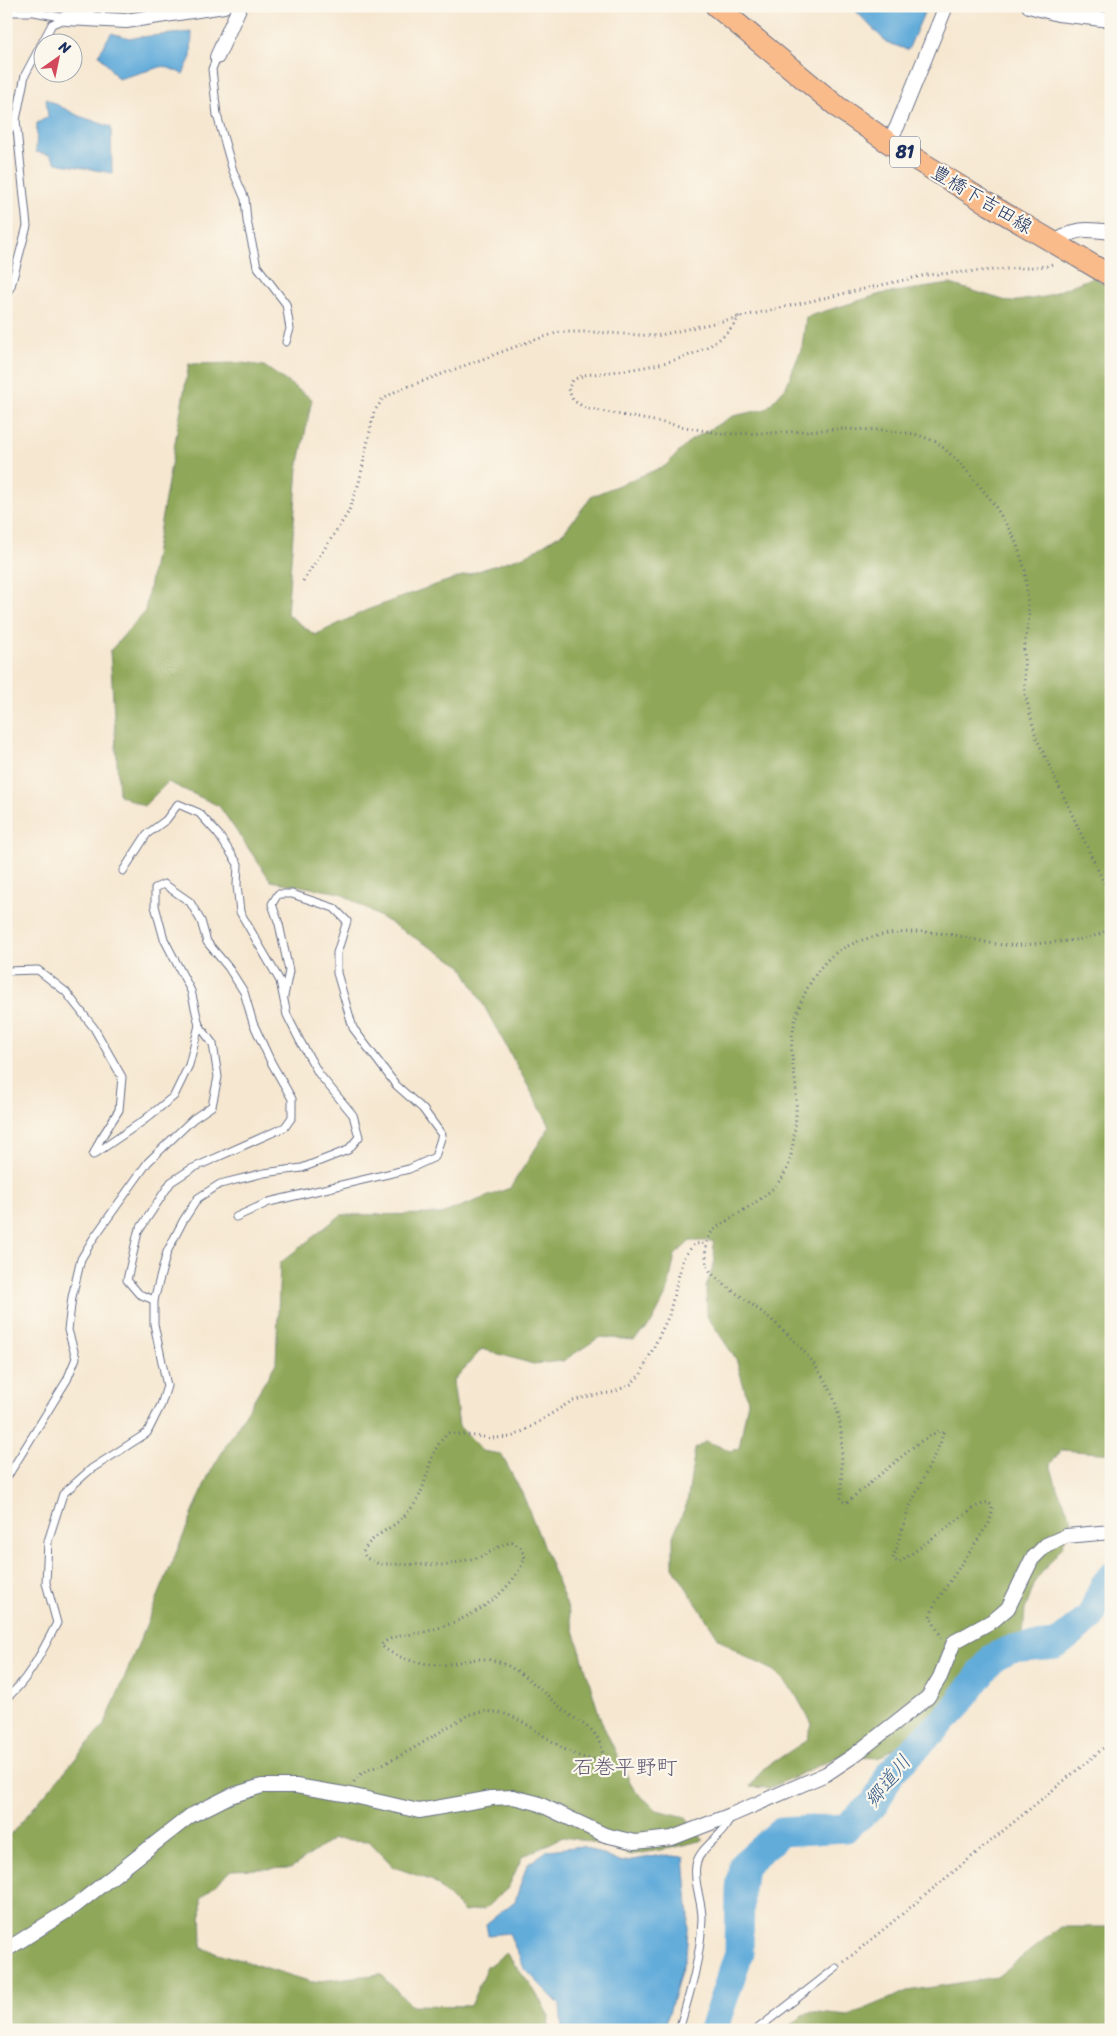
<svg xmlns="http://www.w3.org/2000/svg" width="1117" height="2036" viewBox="0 0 1117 2036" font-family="Sriracha,'Klee One',sans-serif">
<rect width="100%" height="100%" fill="#fbf7ec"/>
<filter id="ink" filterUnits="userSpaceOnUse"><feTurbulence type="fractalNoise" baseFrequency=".02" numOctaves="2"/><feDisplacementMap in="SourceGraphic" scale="10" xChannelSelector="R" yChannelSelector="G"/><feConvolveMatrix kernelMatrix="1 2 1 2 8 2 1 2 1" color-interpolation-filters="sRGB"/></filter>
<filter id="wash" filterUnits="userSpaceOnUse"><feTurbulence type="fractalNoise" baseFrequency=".0096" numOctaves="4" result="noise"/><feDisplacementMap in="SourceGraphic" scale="20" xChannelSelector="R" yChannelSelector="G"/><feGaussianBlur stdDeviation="1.12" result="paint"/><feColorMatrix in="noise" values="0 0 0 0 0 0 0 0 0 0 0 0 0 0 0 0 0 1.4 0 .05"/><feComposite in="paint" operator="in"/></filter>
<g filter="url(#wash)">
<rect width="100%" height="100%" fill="#f6e7d0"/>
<g fill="#8fa758" stroke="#556b5b">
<polygon points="1093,277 1111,288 1111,1454 1062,1450 1050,1464 1057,1488 1072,1520 1062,1547 1036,1580 1025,1610 1023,1635 1002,1646 981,1663 947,1707 917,1734 878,1758 840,1756 769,1788 750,1787 763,1769 807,1740 812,1724 794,1692 775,1671 744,1656 719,1639 673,1567 673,1536 687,1503 695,1449 706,1441 731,1451 739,1448 748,1401 736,1359 707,1316 706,1287 715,1261 713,1241 690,1241 675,1255 667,1293 651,1324 634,1340 600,1337 563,1361 533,1364 482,1349 453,1381 459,1426 482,1451 501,1454 523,1495 566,1603 601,1721 634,1790 657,1810 686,1817 703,1840 672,1848 630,1855 588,1841 563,1837 522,1857 508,1888 484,1909 464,1912 433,1881 394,1867 369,1841 333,1839 291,1868 232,1870 201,1898 202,1948 312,1982 381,1974 410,2005 470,2006 487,1967 506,1953 534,1990 549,2016 548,2030 6,2030 6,1840 105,1724 209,1474 276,1363 280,1263 341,1215 441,1214 510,1188 550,1126 462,966 340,893 271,881 219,806 168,782 144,806 119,795 110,651 145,611 189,364 242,363 264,366 312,399 298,468 287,614 315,635 367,610 432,586 527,555 564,532 592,496 665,466 691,440 733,416 766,409 786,387 802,347 806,317 881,294 950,284 1010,302 1044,297"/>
<polygon points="1060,1927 1111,1927 1109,2030 783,2030 809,2012 848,2016 908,1991 997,1977"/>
</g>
<g fill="#62acda" stroke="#3e6e9c">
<polygon points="851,6 927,6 908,50 886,42"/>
<polygon points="192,32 191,57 183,74 164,66 118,79 99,54 111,33 130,38"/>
<polygon points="46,99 79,116 111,127 112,173 56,163 50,155 36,152 37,123 48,117"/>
<polygon points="582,1846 620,1862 662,1855 684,1857 689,1918 686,1954 664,2030 562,2030 560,2005 524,1968 509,1933 488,1935 486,1924 515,1901 527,1865 548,1850"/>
</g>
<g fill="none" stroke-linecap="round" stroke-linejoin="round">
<polyline stroke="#62acda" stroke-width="29" points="713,2030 739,1953 740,1889 743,1865 781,1832 845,1828 875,1803 891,1772 953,1711 993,1658 1011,1649 1056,1645 1090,1618 1104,1586 1111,1577"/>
</g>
</g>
<g filter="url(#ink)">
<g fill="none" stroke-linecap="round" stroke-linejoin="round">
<defs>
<g id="lane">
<polyline points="6,12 34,12 66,18"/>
<polyline points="77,14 93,9 94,6"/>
<polyline points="217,57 212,69 217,115 233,171 245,199 247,221 257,266 286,304 290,329 286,342"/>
<polyline points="6,136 15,120"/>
<polyline points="6,294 11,286 27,226 16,120 25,75 52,24 67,18"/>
<polyline points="6,971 38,970 66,992 94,1028 122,1077 119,1110 100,1140 93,1155 143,1121 174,1096 189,1065 199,1025 191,991 164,939 155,906 155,888 164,884 190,902 201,921 207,942 228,967 244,992 253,1023 271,1062 292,1099 292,1117 285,1127 191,1169 171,1182 138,1232 127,1280 139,1294 154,1300"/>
<polyline points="236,1217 269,1202 409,1169 435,1157 442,1135 423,1109 396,1085 353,1028 337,973 337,953 347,921 334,908 292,894 278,894 272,904 279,924 289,971 284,996"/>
<polyline points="6,1479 67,1380 76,1358 68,1330 72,1297 81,1259 93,1239 148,1162 193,1119 212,1106 218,1077 213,1044 199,1025"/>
<path d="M6,1698C28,1682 44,1647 57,1623L46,1583L48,1541L63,1494L91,1469L147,1433L161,1405L167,1386L154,1324V1300L167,1252L183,1221L198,1198L220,1184L264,1173L302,1168L348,1150L359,1137L353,1115L319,1074L300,1041L287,1015L280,981L240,912L237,885L238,864L218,834L199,813L178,804L166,820L147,834L123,871"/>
<path d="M679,2030C690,1993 701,1957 702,1918C702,1900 693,1883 696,1865C700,1845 726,1836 730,1816"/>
<polyline points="756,2030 836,1968"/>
</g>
<g id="street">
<polyline points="1029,6 1058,14 1111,20"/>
<polyline points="66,18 126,21 224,6"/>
<polyline points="217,57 240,6"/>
<polyline points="888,142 897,127 946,6"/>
<path d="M1055,243C1074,227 1087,229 1111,232"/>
<polyline points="6,1950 75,1906 190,1816 230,1796 262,1786 296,1786 350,1795 419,1811 492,1798 513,1797 537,1803 605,1835 635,1842 672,1838 731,1815 826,1774 853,1756 928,1697 940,1677 954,1642 994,1620 1008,1608 1032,1559 1046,1545 1066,1536 1111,1532"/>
</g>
<polyline id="primary" points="716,6 839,108 888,142 990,205 1111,276"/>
</defs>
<use href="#lane" stroke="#686f86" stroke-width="9"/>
<use href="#street" stroke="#686f86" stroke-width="16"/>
<use href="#primary" stroke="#686f86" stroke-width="23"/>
<g stroke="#686f86" stroke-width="3" stroke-dasharray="1 4" stroke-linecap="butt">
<path d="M739,316C717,363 629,370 584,375L573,380L568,389L573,400L585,408L722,434L771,433L838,429L883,430L915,434L937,442L960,463L992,501L1015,539L1025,570L1029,618L1024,650L1025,694L1036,737L1111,898"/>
<polyline points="303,581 348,513 359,483 374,412 382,400 396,391 531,341 560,332 592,332 656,336 926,275 1047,266 1055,263"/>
<path d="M942,1638L930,1617L934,1605L989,1523L992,1513V1506L988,1502L975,1507L899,1563L893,1559L909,1508L940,1444L943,1433L939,1431L918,1443L846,1503L841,1500C841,1468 845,1433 835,1402C822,1365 785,1329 754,1306C743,1297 713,1280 708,1267C704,1257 705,1239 713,1231C716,1227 723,1224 728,1220C751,1205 783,1189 790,1160C795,1136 797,1114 796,1090C795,1073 790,1055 792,1038C795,1009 813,966 840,950C874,930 922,929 959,936C974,939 990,944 1005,945C1023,946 1040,943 1057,942C1076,940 1095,939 1111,928"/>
<path d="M354,1782C360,1771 374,1768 385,1763C408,1753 430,1738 451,1725C458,1722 464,1716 471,1714C482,1711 495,1711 505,1714C533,1721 575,1769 603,1757C602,1747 600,1741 594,1733C587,1725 574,1719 566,1712C543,1694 521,1666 491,1660C473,1656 456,1665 438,1665C420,1664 394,1658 381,1645C392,1634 409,1636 424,1632C465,1622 508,1599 525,1558L521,1548L512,1542L502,1545L483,1556L447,1565L379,1564L366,1558L363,1552C369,1538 386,1531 398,1522C404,1517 411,1509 416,1502C430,1479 427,1450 449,1433L492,1438L512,1437L529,1428L570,1402L585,1397L614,1392L631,1384L641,1374L669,1315L683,1258L694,1244L707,1243"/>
<polyline points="844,1962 1111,1742"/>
</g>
<use href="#lane" stroke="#fff" stroke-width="7"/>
<use href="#street" stroke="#fff" stroke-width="14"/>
<use href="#primary" stroke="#fabb8b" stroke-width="21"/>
</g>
</g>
<g text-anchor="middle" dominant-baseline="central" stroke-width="4.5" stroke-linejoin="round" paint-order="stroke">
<rect fill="#fbf7ec" stroke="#5e6b89" stroke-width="1" x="890" y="136.5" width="30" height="31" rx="4"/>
<g font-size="18" font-weight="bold" fill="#1b2f5e">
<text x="905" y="152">81</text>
</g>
<g font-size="19" fill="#1b2f5e" stroke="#fbf7ec">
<text transform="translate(982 199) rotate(31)">豊橋下吉田線</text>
</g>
<g font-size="20" font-style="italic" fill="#345b89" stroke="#fbf7ec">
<text transform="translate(888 1781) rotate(-51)">郷道川</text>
</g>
<g font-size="21" fill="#5f5771" stroke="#fbf7ec">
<text x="625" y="1767">石巻平野町</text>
</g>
</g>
<rect width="1117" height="2036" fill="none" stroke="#fbf7ec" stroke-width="25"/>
<g transform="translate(58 58) rotate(33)"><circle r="24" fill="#fbf7ec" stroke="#a1a7b3"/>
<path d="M0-4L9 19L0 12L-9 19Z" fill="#d1495b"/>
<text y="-8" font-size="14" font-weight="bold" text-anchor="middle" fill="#1b2f5e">N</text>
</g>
</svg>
